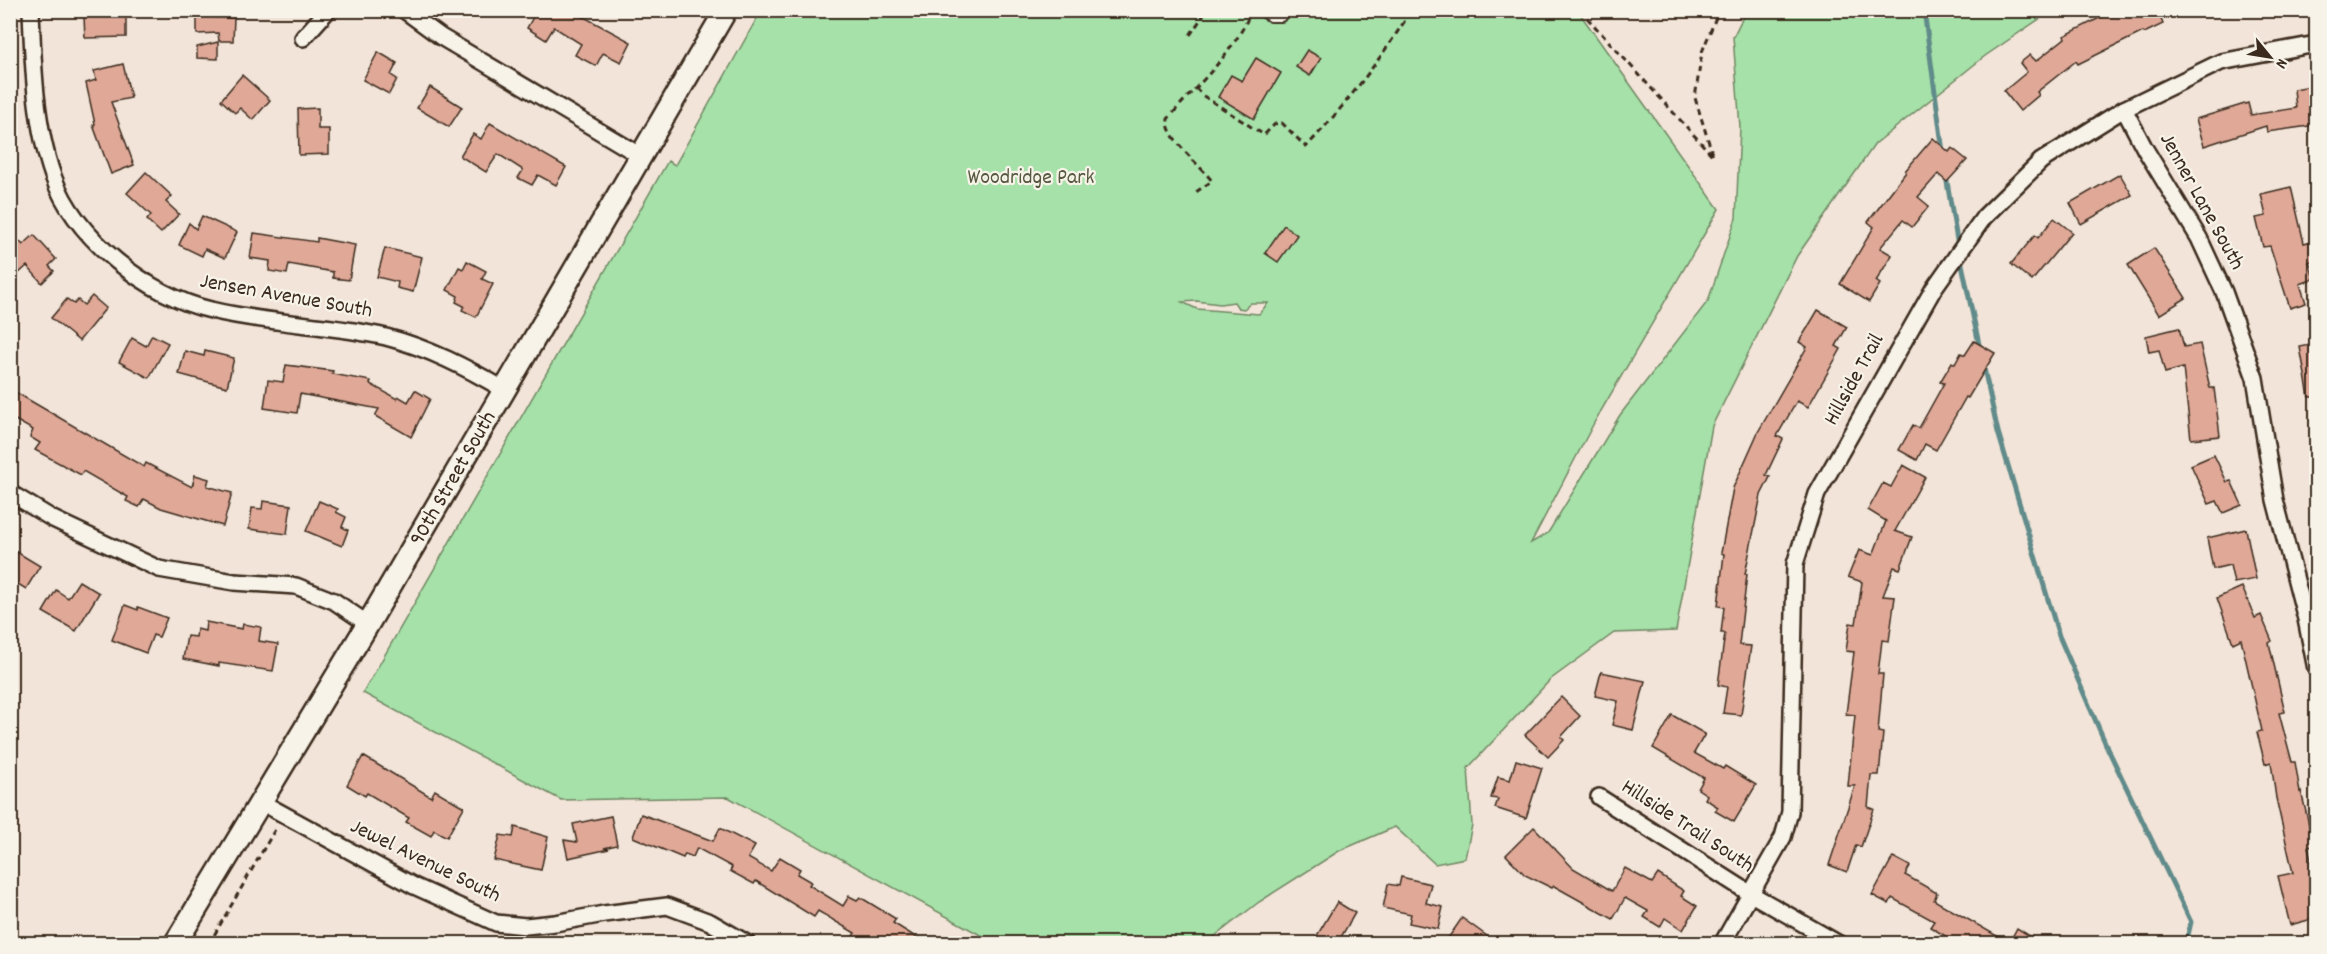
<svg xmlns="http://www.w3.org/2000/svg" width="2327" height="954" viewBox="0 0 2327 954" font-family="Dekko,sans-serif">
<rect width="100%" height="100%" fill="#f2e4d8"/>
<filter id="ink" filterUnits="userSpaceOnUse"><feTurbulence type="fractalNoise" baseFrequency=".0167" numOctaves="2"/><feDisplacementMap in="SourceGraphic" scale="12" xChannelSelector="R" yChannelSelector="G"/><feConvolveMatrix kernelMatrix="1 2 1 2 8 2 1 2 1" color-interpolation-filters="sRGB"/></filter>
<g filter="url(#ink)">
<path fill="#a5e1a8" stroke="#708663" stroke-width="1.5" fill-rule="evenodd" d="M761,11H1578L1719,209L1595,421L1531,543L1548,533L1620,415L1708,301L1736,218L1740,127L1733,37L1746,11H2051L1985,56L1875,144L1797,256L1712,426L1676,631L1614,633L1551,679L1468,768L1472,825L1465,858L1435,864L1395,827L1339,851L1259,902L1206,943H995L728,797L561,800L363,693L668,161L675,165ZM1196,301L1220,304L1234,302L1238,308L1244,309L1251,303H1268L1259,314L1197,309L1182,302Z"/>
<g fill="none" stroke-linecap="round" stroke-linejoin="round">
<g stroke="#618b8a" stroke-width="5">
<polyline points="1924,10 1943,152"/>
<polyline points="1946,176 1958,246"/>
<polyline points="1960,255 1980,349"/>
<polyline points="1983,364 1998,432 2059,636 2107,747 2191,922 2186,944"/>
</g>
</g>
<g fill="#dfa897" stroke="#3b2a1e" stroke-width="1.5">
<polygon points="99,10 126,10 126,37 85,38 84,17 99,17"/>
<polygon points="537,10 571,10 631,42 621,62 603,53 596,66 575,55 581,44 554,27 546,40 527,28"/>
<polygon points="2115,10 2157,10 2163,24 2144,33 2143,32 2078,64 2076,61 2037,92 2039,95 2020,111 2004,91 2027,72 2020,63 2030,55 2036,61 2065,38 2064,36"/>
<polygon points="197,17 234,18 233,41 219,41 218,33 197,34"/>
<polygon points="218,42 218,59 197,58 197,47"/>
<polygon points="1307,50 1321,58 1310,76 1296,67"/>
<polygon points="378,52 397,63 391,75 397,79 389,94 363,80"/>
<polygon points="1256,58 1281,73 1254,119 1218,97 1231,75 1242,81"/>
<polygon points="123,64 131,98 111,102 134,165 111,174 93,125 95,124 86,83 96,80 94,71"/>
<polygon points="242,75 270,100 253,120 240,108 235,113 221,100"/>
<polygon points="2316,85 2316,125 2267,132 2266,126 2204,146 2196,119 2248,103 2251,115 2296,108 2294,89"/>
<polygon points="430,87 462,107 449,127 417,108"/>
<polygon points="318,108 318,129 329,129 329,154 299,155 298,109"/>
<polygon points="490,123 566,167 556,185 538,175 532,185 518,178 523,170 498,154 486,172 460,156 473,134 481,139"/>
<polygon points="1933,138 1949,152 1952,148 1967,160 1947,182 1938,174 1918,197 1929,206 1912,227 1903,220 1880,248 1892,255 1876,281 1880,284 1869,302 1840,284 1874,227 1868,222 1906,172 1905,171"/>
<polygon points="146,172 172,196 166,202 179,214 161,233 147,220 151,215 127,193"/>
<polygon points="2120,174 2132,195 2081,224 2070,203"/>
<polygon points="2291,187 2304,243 2312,241 2316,259 2309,262 2314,279 2300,284 2306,303 2290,308 2270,246 2263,247 2256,218 2266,216 2261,194"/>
<polygon points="202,216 237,232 225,258 205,249 202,256 179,245 189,223 196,229"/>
<polygon points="2054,218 2072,232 2032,281 2011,264 2035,235 2038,238"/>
<polygon points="1284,225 1297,235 1278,262 1265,253"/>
<polygon points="10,231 23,245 34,235 56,259 49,266 54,271 42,283 27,266 10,281"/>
<polygon points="254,233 317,242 317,238 355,245 349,280 333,278 333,272 289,264 287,274 269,271 270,261 250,258"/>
<polygon points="385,248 422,257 413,292 397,288 398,282 377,277"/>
<polygon points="2154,248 2186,298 2159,315 2128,265"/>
<polygon points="467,261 486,271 482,279 493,284 476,317 462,310 464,306 456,302 458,296 447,290 459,267 463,269"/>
<polygon points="92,296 106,308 79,341 51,318 67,299 74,304 78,300 84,305"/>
<polygon points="1818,310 1847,327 1836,346 1841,349 1808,407 1797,401 1777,436 1783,439 1766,475 1770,477 1761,495 1745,574 1747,574 1739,645 1751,646 1741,715 1723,713 1727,687 1718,685 1725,633 1721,633 1724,607 1718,606 1724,554 1721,553 1733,488 1758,432 1807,347 1799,342"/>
<polygon points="2179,328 2184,347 2200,344 2210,388 2214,388 2220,436 2191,439 2183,368 2165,373 2159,350 2149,352 2146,336"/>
<polygon points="152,335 168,343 149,378 119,362 132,338 146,346"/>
<polygon points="1974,341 1995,353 1968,398 1966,397 1936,450 1925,444 1917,460 1899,450 1913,425 1919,428 1944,383 1940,382 1952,362 1955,364 1961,353 1965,355"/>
<polygon points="2316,344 2316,397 2309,397 2300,347"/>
<polygon points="185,351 204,356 205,351 234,358 227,387 179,374"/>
<polygon points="286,365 333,371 332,374 371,381 370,384 397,399 398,396 408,402 415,390 430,399 411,437 375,416 379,409 300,394 297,413 264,408 268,380 283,382"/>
<polygon points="10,389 144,467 146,463 192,487 195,475 209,479 207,486 232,493 223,526 161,508 144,499 139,507 126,501 128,497 83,471 81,475 35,450 40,443 30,437 33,430 10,417"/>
<polygon points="2214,455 2227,482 2231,481 2242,505 2223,513 2217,501 2209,504 2191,465"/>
<polygon points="1903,465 1925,477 1895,531 1912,537 1900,569 1894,567 1883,596 1895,597 1889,641 1882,640 1878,674 1883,674 1878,732 1883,733 1879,775 1871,775 1868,807 1874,809 1861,847 1856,845 1847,872 1829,865 1855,786 1848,786 1855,715 1846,714 1854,652 1846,651 1850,623 1856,624 1862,582 1848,577 1859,550 1873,555 1886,521 1868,510 1883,483 1891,487"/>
<polygon points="263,501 291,505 287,534 249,529 252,508 262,509"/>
<polygon points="319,501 338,509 336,512 346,517 342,527 348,530 342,546 306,531"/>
<polygon points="2246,529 2256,579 2234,583 2230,565 2213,569 2207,538"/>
<polygon points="10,548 40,566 26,589 10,579"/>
<polygon points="79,581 99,593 76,631 43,612 56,590 68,598"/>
<polygon points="2242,587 2255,618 2261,615 2272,641 2269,643 2285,712 2279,713 2292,762 2295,762 2300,792 2301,791 2314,846 2308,847 2316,883 2316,918 2290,925 2278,876 2293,873 2276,798 2271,762 2265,764 2257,732 2262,731 2241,639 2233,643 2217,598"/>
<polygon points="125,605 138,610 138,607 167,618 159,637 153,635 146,653 112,640"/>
<polygon points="206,622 242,629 243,624 261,627 259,641 278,644 273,671 219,663 219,666 183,659 187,636 196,637 197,629 205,631"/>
<polygon points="1601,672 1645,681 1633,730 1612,725 1618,701 1595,696"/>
<polygon points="1561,697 1580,716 1561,737 1564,740 1548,757 1525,735"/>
<polygon points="1672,715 1705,734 1694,753 1723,769 1725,766 1756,785 1734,822 1715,811 1718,807 1705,799 1707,795 1698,789 1704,778 1653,748"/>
<polygon points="363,756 431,797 435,790 464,807 447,837 434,830 431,836 406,822 409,818 367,793 365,796 347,785"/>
<polygon points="1516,760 1542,768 1526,818 1495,808 1498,799 1491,798 1498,777 1510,780"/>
<polygon points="641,814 713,841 720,828 755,846 748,858 771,871 780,857 800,869 797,874 811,882 809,885 843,906 849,896 857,900 860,897 896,919 893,923 927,944 861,944 852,938 855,933 818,911 814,917 756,881 754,884 730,871 732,867 697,848 693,857 685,854 683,858 633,837"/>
<polygon points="611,816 617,845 604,848 609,849 568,858 564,840 577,842 573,824"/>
<polygon points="515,827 548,837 541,870 494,860 500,835 513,837"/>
<polygon points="1534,827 1573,868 1612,891 1625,868 1652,883 1658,874 1684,891 1681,896 1697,906 1683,930 1665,918 1660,927 1644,917 1648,911 1625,898 1613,919 1554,886 1552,888 1525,875 1506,855"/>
<polygon points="1893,857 1910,866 1905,875 1937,893 1934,900 2009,943 2017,928 2043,944 1959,944 1930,927 1934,921 1892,898 1889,904 1872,895"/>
<polygon points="1401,877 1431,884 1426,903 1443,907 1438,929 1409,923 1411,914 1383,908 1388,884 1399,886"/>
<polygon points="1337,902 1355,913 1337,944 1312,944"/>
<polygon points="1462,918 1498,944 1444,944"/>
</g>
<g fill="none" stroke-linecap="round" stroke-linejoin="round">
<defs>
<polyline id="lane" points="1259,10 1271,17 1281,17 1285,10"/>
<g id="street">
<path d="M31,10C33,65 35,125 53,176C75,238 148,296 211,310C268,324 328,324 386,337C429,348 467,368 505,390"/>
<polyline points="404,10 441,37 641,156"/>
<polyline points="303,38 328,10"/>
<polyline points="2124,109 2145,149 2199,238 2224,292 2255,378 2275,500 2306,619 2316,669"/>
<polyline points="10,493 53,519 159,569 234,582 296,586 334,601 368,624"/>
<polyline points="1599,797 1751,894 1839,944"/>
<polyline points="261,802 414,886 496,923 526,926 555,923 604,914 667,906 710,922 748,944"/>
<polyline points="1722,944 1783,837 1790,812 1795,564 1817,494 1934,288 1984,217 2041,161 2124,109 2221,62 2316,44"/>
</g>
<polyline id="secondary" points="175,944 368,624 726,10"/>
</defs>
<use href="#lane" stroke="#3b2a1e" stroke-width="12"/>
<use href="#street" stroke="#3b2a1e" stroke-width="20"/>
<use href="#secondary" stroke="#3b2a1e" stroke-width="26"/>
<g stroke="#3b2a1e" stroke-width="3" stroke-dasharray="6 4.5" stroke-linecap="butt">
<polyline points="1421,10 1456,10"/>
<polyline points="1580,10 1713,156 1695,98 1702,52 1719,10"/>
<polyline points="1190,35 1207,10"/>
<path d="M1196,88L1202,95L1264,135L1275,124L1282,123L1306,147C1344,107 1376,65 1406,19L1405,10"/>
<path d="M1196,192L1212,181C1200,165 1165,137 1168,119C1196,85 1231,57 1249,16"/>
<polyline points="209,944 277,826"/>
</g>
<use href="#lane" stroke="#f7f3e8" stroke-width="8"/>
<use href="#street" stroke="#f7f3e8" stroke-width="15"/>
<use href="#secondary" stroke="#f7f3e8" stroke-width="21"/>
</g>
</g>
<g text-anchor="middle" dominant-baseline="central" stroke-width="4.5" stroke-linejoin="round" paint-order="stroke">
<g font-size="22" fill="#565840" stroke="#f7f3e8">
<text x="1031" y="178">Woodridge Park</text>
</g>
<g font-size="22" fill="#3b2a1e" stroke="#f7f3e8">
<text transform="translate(2201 202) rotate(61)">Jenner Lane South</text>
<text transform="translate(286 297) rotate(10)">Jensen Avenue South</text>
<text transform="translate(1855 380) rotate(-61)">Hillside Trail</text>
<text transform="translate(454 479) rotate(-60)">90th Street South</text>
<text transform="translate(1687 827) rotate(33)">Hillside Trail South</text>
<text transform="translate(425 862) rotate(26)">Jewel Avenue South</text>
</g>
</g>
<rect width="2327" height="954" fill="none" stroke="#f7f3e8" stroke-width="36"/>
<rect x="18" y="18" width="2291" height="918" fill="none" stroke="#3b2a1e" stroke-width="2" filter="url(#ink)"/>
<g transform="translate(2270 57) rotate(120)" stroke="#f7f3e8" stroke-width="4.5" paint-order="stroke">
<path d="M0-4.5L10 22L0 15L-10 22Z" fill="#3b2a1e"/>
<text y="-9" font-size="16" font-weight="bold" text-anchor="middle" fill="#3b2a1e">N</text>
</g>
</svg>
